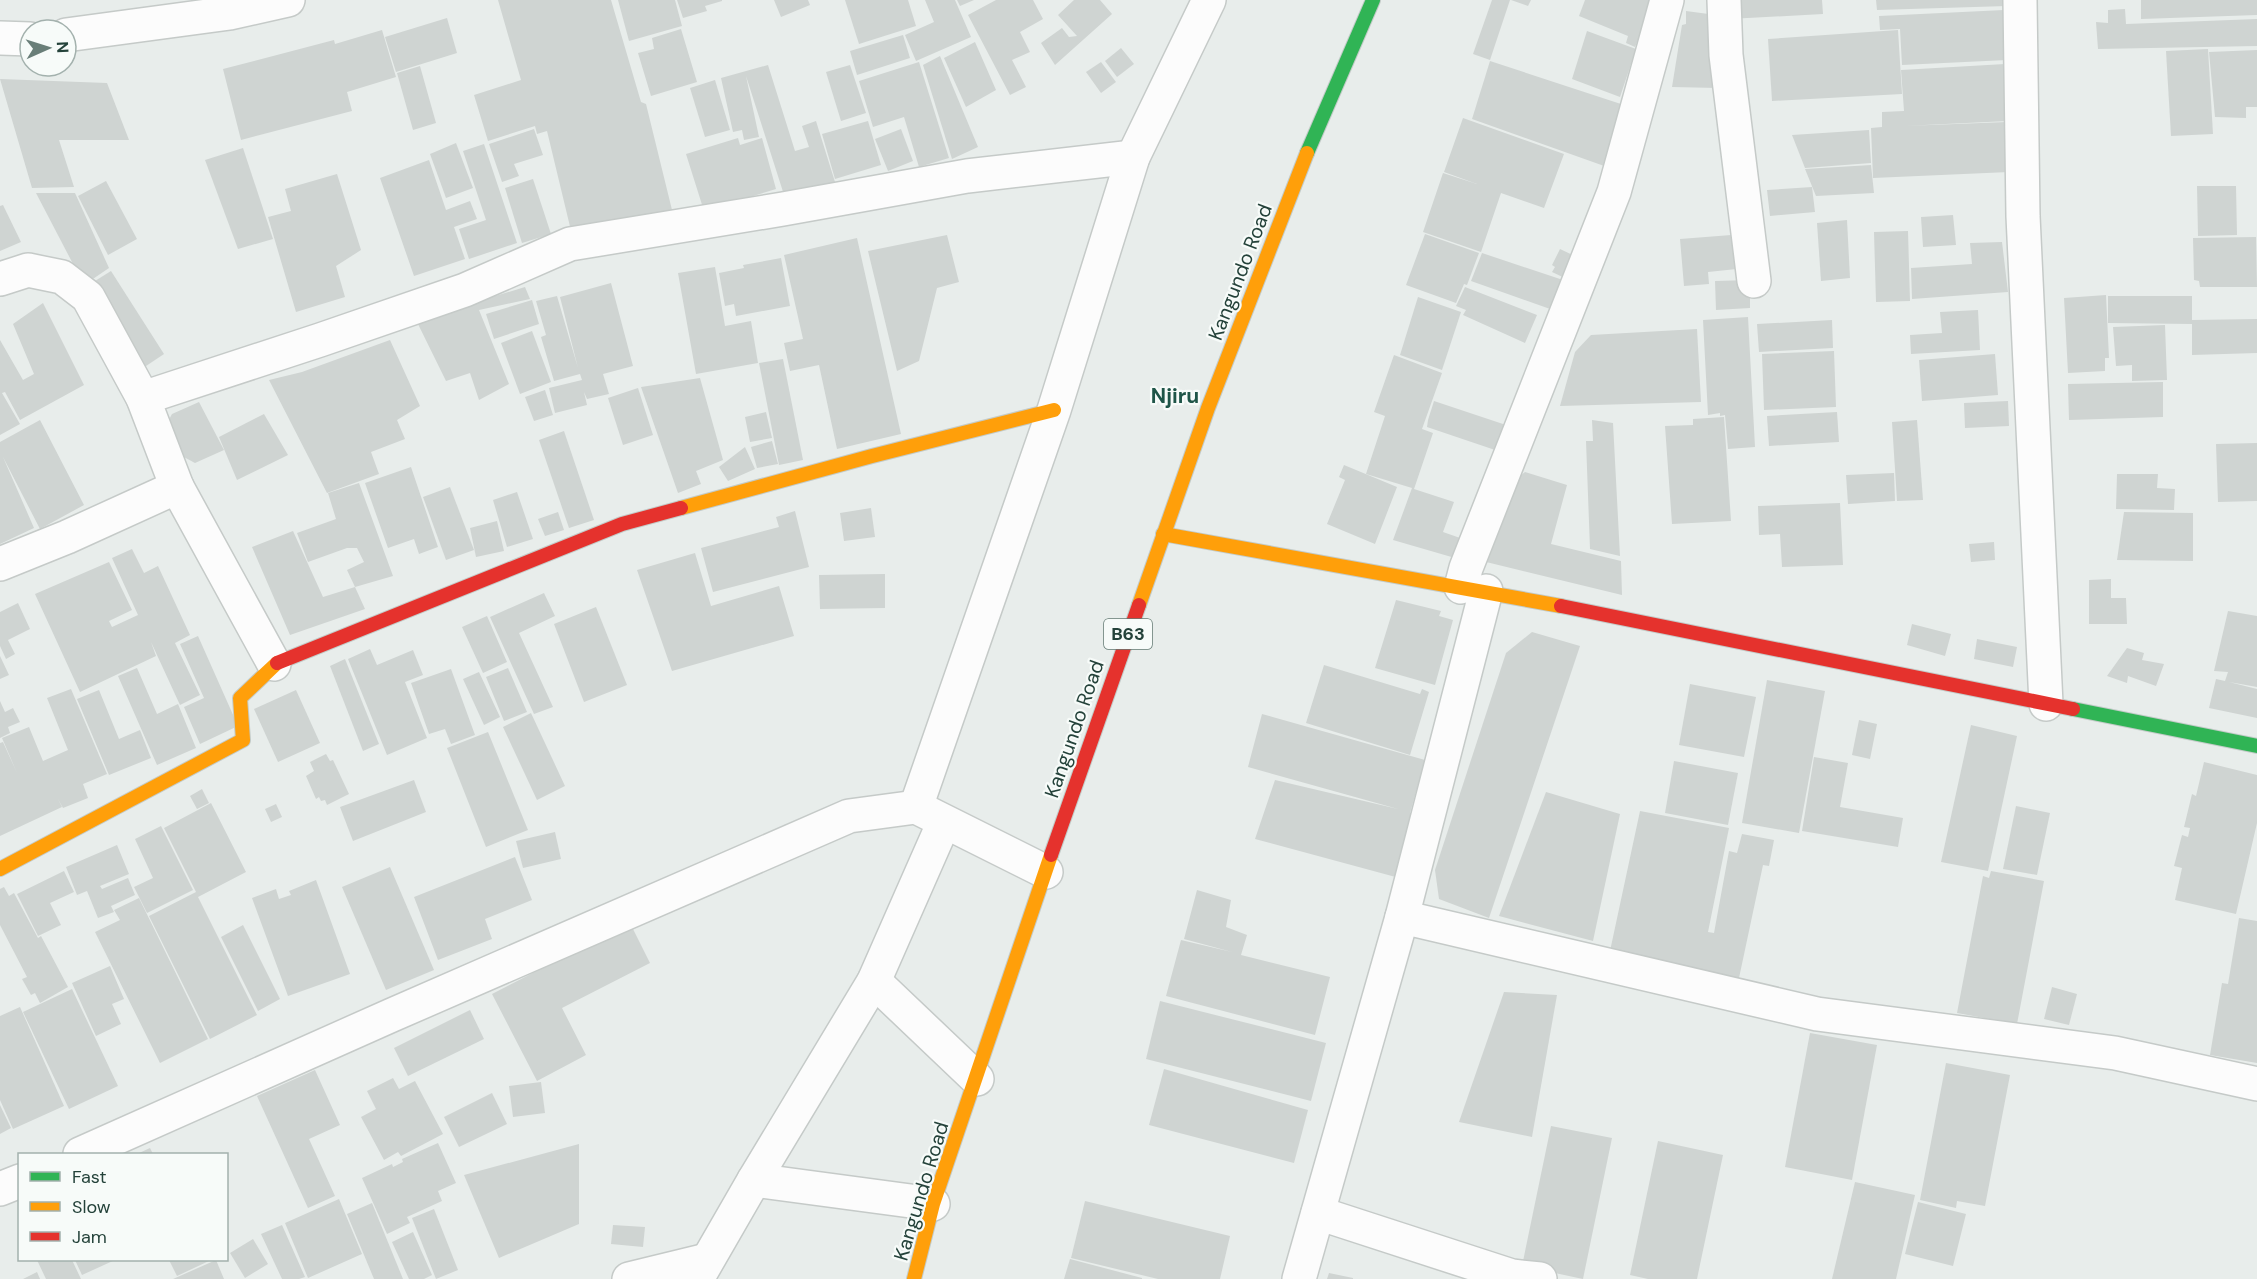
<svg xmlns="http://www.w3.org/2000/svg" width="2257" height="1279" viewBox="0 0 2257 1279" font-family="'DM Sans',sans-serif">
<rect width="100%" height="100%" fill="#e8edeb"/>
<g fill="#cfd4d2">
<polygon points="498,0 611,0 641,102 646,104 673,214 573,239 547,131 537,134 535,126 488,141 474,95 521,80"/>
<polygon points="618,0 675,0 682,26 629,41"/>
<polygon points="677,0 722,0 722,1 705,6 707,11 683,18"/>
<polygon points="774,0 808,0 810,5 781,17"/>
<polygon points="845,0 908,0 916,26 859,44"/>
<polygon points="925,0 955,0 971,37 916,61 905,35 934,22"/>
<polygon points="957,0 974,0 960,6"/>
<polygon points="996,0 1033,0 1043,19 1020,32 1030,52 1012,60 1026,87 1010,95 968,15"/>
<polygon points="1074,0 1100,0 1112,14 1055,65 1041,43 1062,28 1069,37 1077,36 1058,15"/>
<polygon points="1492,0 1510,0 1490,60 1473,54"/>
<polygon points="1511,0 1531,0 1528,6"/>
<polygon points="1585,0 1654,0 1635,47 1626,43 1628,36 1579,16"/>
<polygon points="1728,0 1822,0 1823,14 1729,19"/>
<polygon points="1876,0 2007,0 2007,6 1877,10"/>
<polygon points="2141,0 2257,0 2257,15 2141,19"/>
<polygon points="2125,9 2126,24 2257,19 2257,46 2098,49 2096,22 2108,23 2108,10"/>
<polygon points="2004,10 2007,60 1902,65 1900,29 1880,30 1879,16"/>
<polygon points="1686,11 1716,15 1718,88 1672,87 1682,25 1686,24"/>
<polygon points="447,18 457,53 396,72 385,37"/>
<polygon points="681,29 697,82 651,96 638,53 654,49 652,38"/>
<polygon points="382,30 396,77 347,92 352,111 241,140 223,69 334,40 335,44"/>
<polygon points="1898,30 1902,94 1772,101 1768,39"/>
<polygon points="1587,31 1636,49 1620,97 1572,79"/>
<polygon points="903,35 910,58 857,75 850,51"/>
<polygon points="975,42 996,90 966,107 944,58"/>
<polygon points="1121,48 1134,64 1117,77 1105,61"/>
<polygon points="2208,49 2213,134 2171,136 2166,51"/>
<polygon points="2257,50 2257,107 2246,107 2246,118 2215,117 2209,52"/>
<polygon points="940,56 978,147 952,159 923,65"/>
<polygon points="1490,61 1627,106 1607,167 1472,119"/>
<polygon points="919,62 949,158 919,167 904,117 873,127 859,81"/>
<polygon points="1101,62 1116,82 1101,93 1086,72"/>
<polygon points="2005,64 2008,121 1904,126 2007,122 2009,172 1873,178 1871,128 1882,127 1882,112 1904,111 1901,70"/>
<polygon points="768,65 795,151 809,147 802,126 816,121 835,182 785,198 746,76 759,137 744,140 742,130 733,132 721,78"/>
<polygon points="850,65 866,113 841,121 826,72"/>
<polygon points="420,66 436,123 413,130 397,73"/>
<polygon points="0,79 107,83 129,140 59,140 74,187 32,188"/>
<polygon points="715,80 730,130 705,137 690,88"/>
<polygon points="1463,118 1564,154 1544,208 1501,193 1481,252 1423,232 1443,173 1477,184 1444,172"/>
<polygon points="868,121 881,165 835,179 822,134"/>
<polygon points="534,129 543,155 514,164 519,176 502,182 489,144"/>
<polygon points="901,129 913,161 888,171 875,139"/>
<polygon points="1869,130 1871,163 1805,168 1792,135"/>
<polygon points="738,138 740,145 762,138 776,189 704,211 686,154"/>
<polygon points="456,143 473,188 446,198 430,154"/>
<polygon points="484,144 517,243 469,259 459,229 486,220 463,151"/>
<polygon points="243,148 273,239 238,249 205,160"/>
<polygon points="429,160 446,210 470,201 477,219 454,227 465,259 414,276 380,178"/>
<polygon points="1871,165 1874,193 1816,196 1805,169"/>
<polygon points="337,174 361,250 336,266 345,297 296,312 268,217 291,211 285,189"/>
<polygon points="533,179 551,234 522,243 505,188"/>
<polygon points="106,181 137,239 108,255 78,196"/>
<polygon points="2197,186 2236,186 2237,235 2198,236"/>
<polygon points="1812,187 1815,212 1770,216 1767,190"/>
<polygon points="36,193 75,193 109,268 84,285"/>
<polygon points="3,205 21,242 0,251 0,206"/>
<polygon points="1953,215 1956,245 1923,247 1921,217"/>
<polygon points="1847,220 1850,278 1821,281 1817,223"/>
<polygon points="1908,231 1910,301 1876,302 1874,232"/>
<polygon points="1425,234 1479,253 1467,285 1464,284 1456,303 1406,285"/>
<polygon points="1744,234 1746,268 1708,272 1709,284 1684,286 1680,239"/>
<polygon points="947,235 959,282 937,288 919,361 897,371 868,251"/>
<polygon points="2256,237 2257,287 2200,287 2199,281 2194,280 2193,238"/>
<polygon points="857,238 901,434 837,449 819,365 790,371 784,343 803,339 784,255"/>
<polygon points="2002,242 2008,292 1912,299 1911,268 1972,264 1970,243"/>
<polygon points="1560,249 1579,258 1569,280 1552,272 1555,267 1552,265"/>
<polygon points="1482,253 1563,280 1553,310 1471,281"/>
<polygon points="781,258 790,306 736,316 734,304 725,306 719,273 744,268 743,265"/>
<polygon points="715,267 725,326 751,321 758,363 696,374 678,273"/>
<polygon points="111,271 164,354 140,370 87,286"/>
<polygon points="1750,280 1750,308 1716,310 1715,281"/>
<polygon points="611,283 633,366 603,374 609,394 587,399 584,392 587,405 555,413 549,388 582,380 580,374 554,381 541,337 546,335 536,301 557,296 578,368 560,297"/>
<polygon points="525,287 530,299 479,310 509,384 479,400 470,373 446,381 416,320"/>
<polygon points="1465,287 1537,315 1525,343 1463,315 1466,310 1456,306"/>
<polygon points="2106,295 2109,358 2105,358 2105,371 2068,373 2064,298"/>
<polygon points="2108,296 2192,296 2192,320 2257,319 2257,353 2192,355 2192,324 2108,323"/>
<polygon points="1418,297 1461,312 1442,370 1400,355"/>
<polygon points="532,300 539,324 494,339 486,314"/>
<polygon points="43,303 84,385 20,420 5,392 2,393 20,424 0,435 0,340 23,380 34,374 13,324"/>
<polygon points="1978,310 1980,350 1911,354 1910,335 1942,333 1940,312"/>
<polygon points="1748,317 1755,447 1728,449 1725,415 1720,416 1720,413 1708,415 1703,320"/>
<polygon points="1832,320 1833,348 1759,352 1757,324"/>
<polygon points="2165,325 2167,380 2132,381 2132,365 2116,366 2113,327"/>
<polygon points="1697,329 1701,402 1560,406 1575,352 1591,335"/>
<polygon points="532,331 551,382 520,394 501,343"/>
<polygon points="390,340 420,406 397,420 405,439 371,452 379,474 327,493 269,380 302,372"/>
<polygon points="1834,351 1836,407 1764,410 1762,354"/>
<polygon points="1995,354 1998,395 1922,401 1919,360"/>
<polygon points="1394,355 1442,373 1422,429 1433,433 1414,489 1454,502 1443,532 1463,539 1455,558 1393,540 1412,488 1366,474 1385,416 1374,412"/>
<polygon points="783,359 803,460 779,465 759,363"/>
<polygon points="700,378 723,460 696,471 701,484 678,493 641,387"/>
<polygon points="2163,382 2163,417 2069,420 2068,384"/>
<polygon points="638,388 653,435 623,445 608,398"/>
<polygon points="545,390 553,415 534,421 525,397"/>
<polygon points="1434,401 1506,425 1498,451 1427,427 1428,420"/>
<polygon points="2008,401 2009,426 1965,428 1964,403"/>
<polygon points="199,402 224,450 195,463 182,456 165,427 172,414"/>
<polygon points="766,412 772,438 750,442 745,417"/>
<polygon points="1837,412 1839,442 1769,446 1767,416"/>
<polygon points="264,414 288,455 237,480 219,437"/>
<polygon points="1724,417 1731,521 1672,524 1665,426 1693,425 1693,419"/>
<polygon points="40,420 84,505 40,529 3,457 34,528 0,544 0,442"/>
<polygon points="1592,420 1613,423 1620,556 1590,549 1586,441 1593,441"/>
<polygon points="1917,420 1923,500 1897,501 1892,422"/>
<polygon points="564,431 594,520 569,528 539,440"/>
<polygon points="772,441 778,464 757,468 751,447"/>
<polygon points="2257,443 2257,501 2218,502 2216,444"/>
<polygon points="745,447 755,469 728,481 719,467"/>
<polygon points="1344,465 1397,487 1375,544 1327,524 1345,480 1339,477"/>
<polygon points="411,467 438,547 419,554 414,539 388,548 365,483"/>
<polygon points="1510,471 1520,476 1525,472 1567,485 1551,544 1621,561 1622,595 1478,560"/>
<polygon points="1894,473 1895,501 1848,504 1846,475"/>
<polygon points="2117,474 2158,474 2157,488 2175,489 2174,510 2116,509"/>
<polygon points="359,483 393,576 355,587 365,609 290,635 252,547 293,531 323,597 355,587 347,570 364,562 357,548 347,548 308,562 297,533 336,519 328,493"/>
<polygon points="450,487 474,550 446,560 423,497"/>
<polygon points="517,492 533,539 507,547 493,500"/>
<polygon points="1840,503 1843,565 1782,567 1780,534 1759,535 1758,506"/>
<polygon points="871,508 875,537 844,541 840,513"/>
<polygon points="795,511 809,567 713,592 701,548 779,527 776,517"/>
<polygon points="558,512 564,530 545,536 538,519"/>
<polygon points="2124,512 2193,513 2193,561 2117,560"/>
<polygon points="497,521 504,551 476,557 470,528"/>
<polygon points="1994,542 1995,560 1971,562 1969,544"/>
<polygon points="132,549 144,573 158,566 190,635 175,643 200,695 180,705 151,642 156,656 80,692 35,594 109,562 132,610 109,621 112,627 138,615 112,558"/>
<polygon points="695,553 711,606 779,586 794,636 672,671 637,570"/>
<polygon points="885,574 885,608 820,609 819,575"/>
<polygon points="2111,579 2111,598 2126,598 2127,624 2089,624 2089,580"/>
<polygon points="544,593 555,616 519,633 553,707 534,714 490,617"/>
<polygon points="1396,600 1441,611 1439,616 1453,620 1435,685 1375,668"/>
<polygon points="18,603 30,629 8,640 15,654 6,659 0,646 0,612"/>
<polygon points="596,607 627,685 584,702 554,624"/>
<polygon points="2228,611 2257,616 2257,687 2229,682 2257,689 2257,718 2209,708 2216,679 2225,681 2228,672 2214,671"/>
<polygon points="487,616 507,662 483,673 462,627"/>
<polygon points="1912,624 1951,634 1945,656 1907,645"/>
<polygon points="1532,632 1580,646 1489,918 1439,899 1435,870 1506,653"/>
<polygon points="198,636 238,726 200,744 184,707 204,698 180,644"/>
<polygon points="1977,639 2017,647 2013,667 1974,659"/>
<polygon points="2127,648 2144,653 2142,660 2164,664 2156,686 2128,676 2127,683 2107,676"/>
<polygon points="370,649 377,665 413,650 423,675 405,682 427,738 387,755 348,659"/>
<polygon points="0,656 9,675 0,679"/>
<polygon points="345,659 379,744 363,751 330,666"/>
<polygon points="1324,665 1420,694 1422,689 1429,692 1410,755 1306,723"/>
<polygon points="137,668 157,714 178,704 196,748 157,765 118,676"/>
<polygon points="508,668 527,712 504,721 486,677"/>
<polygon points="451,669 475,735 451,744 445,729 429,734 411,683"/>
<polygon points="479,672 500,717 484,725 463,679"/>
<polygon points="1767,680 1825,691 1799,833 1742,823"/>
<polygon points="1690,684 1756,697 1744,757 1679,745"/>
<polygon points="71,689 107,774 83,784 88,798 63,808 58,799 62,807 0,836 0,743 3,742 17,773 2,738 29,727 43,761 68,750 47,698"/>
<polygon points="99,690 119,739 140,730 151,758 109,775 77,699"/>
<polygon points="296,690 320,743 278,762 254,709"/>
<polygon points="0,701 5,712 13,708 20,722 8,727 10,733 0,738"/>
<polygon points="531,713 565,786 537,800 503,727"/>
<polygon points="1262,714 1425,760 1410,813 1422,816 1403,879 1255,839 1275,780 1398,809 1248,767"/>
<polygon points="1859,720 1877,724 1870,759 1852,755"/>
<polygon points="1971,725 2017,736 1988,871 1941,862"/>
<polygon points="488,732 528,830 486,847 447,748"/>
<polygon points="326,754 330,761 333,760 349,794 327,805 325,800 321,801 319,797 316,799 306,776 314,771 310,762"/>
<polygon points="1814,757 1848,763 1840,807 1903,818 1898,847 1802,831"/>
<polygon points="1674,761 1738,773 1728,825 1665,813"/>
<polygon points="2204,762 2257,775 2257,823 2236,914 2175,900 2182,868 2174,866 2182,835 2188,837 2190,828 2184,827 2192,794 2196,796"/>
<polygon points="414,780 426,812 353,841 340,807"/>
<polygon points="202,789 209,803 197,809 190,796"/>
<polygon points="1546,792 1620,814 1593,941 1499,916"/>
<polygon points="211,803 246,872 198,897 257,1015 210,1039 149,916 196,892 164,828"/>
<polygon points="276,804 282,817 271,822 265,809"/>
<polygon points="2016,806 2050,813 2037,875 2003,869"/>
<polygon points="1640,811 1729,828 1708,932 1714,933 1729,851 1737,853 1742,834 1774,840 1769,866 1763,865 1739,978 1610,951"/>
<polygon points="161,826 193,890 147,913 134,887 153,878 135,839"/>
<polygon points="555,832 561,859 523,868 516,841"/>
<polygon points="117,845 129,874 100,886 102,889 128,878 135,895 111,906 114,912 98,918 87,891 77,895 66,867"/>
<polygon points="515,857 532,900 485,919 492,939 438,960 414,897"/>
<polygon points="390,867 434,970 386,990 342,887"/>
<polygon points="64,871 74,892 50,903 61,925 38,936 17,894"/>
<polygon points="1991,871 2044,881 2017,1024 1957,1013 1983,876 1989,878"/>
<polygon points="316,880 350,974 288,996 252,898 276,889 279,899 291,895 289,891"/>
<polygon points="4,887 9,896 14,893 38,938 41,936 68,987 40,1003 35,993 31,995 22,979 27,977 0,925 0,889"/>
<polygon points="1197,890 1231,900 1226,927 1247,935 1241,955 1330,977 1315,1035 1166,996 1181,940 1232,952 1184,939"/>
<polygon points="139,898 208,1039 160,1063 95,932 120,920 114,910"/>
<polygon points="2239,918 2257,921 2257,1063 2210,1055 2222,983 2228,984"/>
<polygon points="630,923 650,963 562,1008 586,1055 537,1081 492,994"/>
<polygon points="243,925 280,999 258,1011 221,937"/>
<polygon points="110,966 124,999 112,1004 121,1024 96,1036 72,983"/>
<polygon points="2052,987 2077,994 2069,1025 2044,1019"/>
<polygon points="72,989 118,1086 69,1109 23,1012"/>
<polygon points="1504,992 1557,995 1532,1137 1459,1122"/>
<polygon points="1160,1001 1326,1043 1311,1101 1146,1059"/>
<polygon points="20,1007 64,1106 13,1129 0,1100 0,1016"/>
<polygon points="470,1010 484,1039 408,1076 394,1048"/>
<polygon points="1810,1033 1877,1045 1852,1180 1785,1167"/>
<polygon points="1946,1063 2010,1075 1985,1206 1957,1201 1956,1208 1920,1200"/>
<polygon points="1164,1069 1308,1110 1294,1163 1149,1125"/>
<polygon points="315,1070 340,1125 309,1139 335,1196 308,1208 257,1096"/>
<polygon points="393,1078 399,1089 415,1081 443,1134 401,1156 398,1152 384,1160 361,1117 376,1109 367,1091"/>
<polygon points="541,1082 545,1113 513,1117 509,1086"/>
<polygon points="492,1093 507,1124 459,1147 444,1117"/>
<polygon points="0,1105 11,1128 0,1134"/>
<polygon points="1551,1126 1612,1138 1583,1279 1522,1266"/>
<polygon points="1658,1141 1723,1155 1697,1279 1648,1279 1630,1275"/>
<polygon points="438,1143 456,1183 438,1191 442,1201 407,1217 410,1223 387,1234 362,1178 392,1164 393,1167 403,1162 402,1159"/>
<polygon points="579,1144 579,1224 499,1258 464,1175"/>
<polygon points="150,1148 153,1154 137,1154"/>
<polygon points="1855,1182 1915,1195 1896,1279 1832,1279"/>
<polygon points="339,1199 362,1254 308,1278 285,1223"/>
<polygon points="1085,1201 1230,1236 1220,1279 1158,1279 1071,1258"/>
<polygon points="1918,1202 1966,1214 1953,1266 1905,1254"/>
<polygon points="372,1203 403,1279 374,1279 347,1214"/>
<polygon points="434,1209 458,1270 436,1279 412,1218"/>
<polygon points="282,1225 305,1277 299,1279 282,1279 261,1234"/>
<polygon points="613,1225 645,1227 643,1247 611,1244"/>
<polygon points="413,1232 432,1275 424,1279 409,1279 392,1242"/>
<polygon points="253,1239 268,1264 245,1278 230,1253"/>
<polygon points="1070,1259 1142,1278 1142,1279 1064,1279"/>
<polygon points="37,1260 72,1260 81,1279 46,1279"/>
<polygon points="75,1260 115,1260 82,1275"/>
<polygon points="169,1260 211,1260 177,1276"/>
<polygon points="216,1260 224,1279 173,1279"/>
<polygon points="37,1272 40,1279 23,1279"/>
<polygon points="1329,1273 1353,1278 1353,1279 1327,1279"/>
</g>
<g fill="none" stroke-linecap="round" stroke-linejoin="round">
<defs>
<g id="street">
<polyline points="1724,0 1726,55 1754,281"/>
<polyline points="2020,0 2023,216 2046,704"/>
<polyline points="66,35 230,13 288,0"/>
<polyline points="0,38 30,39"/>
<polyline points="0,279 28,270 62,277 88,297 143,398 177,487 67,537 0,564"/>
<polyline points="143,398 320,340 465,290 570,244 783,209 967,176 1133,157"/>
<polyline points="177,487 274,664"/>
<polyline points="1461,587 1466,568 1614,192 1667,0"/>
<polyline points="916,807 1054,410 1133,157 1209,0"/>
<polyline points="1402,917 1817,1014 2115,1053 2257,1084"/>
<polyline points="874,981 977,1079"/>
<polyline points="80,1154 392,1015 849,816 916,807 1046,872"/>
<polyline points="754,1180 933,1204"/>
<polyline points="0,1189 20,1181"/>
<polyline points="1318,1213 1512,1276 1540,1279"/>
<polyline points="629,1279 707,1260"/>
<polyline points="697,1279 754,1180 874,981 944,822"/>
<polyline points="1299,1279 1402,917 1486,591"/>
</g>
<g id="fast">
<polyline points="1307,153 1373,0"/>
<polyline points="2073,709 2257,746"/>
</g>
<g id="slow">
<polyline points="681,508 872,456 1054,410"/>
<polyline points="1163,534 1561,606"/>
<polyline points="1139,605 1208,408 1307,153"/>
<polyline points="0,869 243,740 240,698 277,663"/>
<polyline points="914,1279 933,1204 1051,855"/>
</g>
<g id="jam">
<polyline points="1561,606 2073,709"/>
<polyline points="277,663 622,524 681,508"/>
<polyline points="1051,855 1139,605"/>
</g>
</defs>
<use href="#street" stroke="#c5cac8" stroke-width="36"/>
<use href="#fast" stroke="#c3cbc8" stroke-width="16"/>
<use href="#slow" stroke="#c3cbc8" stroke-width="16"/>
<use href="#jam" stroke="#c3cbc8" stroke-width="16"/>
<use href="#street" stroke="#fcfcfc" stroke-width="33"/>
<use href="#fast" stroke="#30b455" stroke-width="14"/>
<use href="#slow" stroke="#ff9f0a" stroke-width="14"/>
<use href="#jam" stroke="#e5322d" stroke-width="14"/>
</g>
<g text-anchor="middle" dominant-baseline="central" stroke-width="4.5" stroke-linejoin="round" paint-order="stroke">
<rect fill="#f7fbf9" stroke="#637a73" stroke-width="1.5" x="1104" y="619" width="48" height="30" rx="4.5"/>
<g font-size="18" font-weight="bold" fill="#24423a">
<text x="1128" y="634">B63</text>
</g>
<g font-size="20" fill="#24423a" stroke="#f7fbf9">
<text transform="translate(1240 272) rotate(-69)">Kangundo Road</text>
<text transform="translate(1074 729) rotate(-71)">Kangundo Road</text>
<text transform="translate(921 1191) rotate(-73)">Kangundo Road</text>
</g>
<g font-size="21" font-weight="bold" fill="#1f5548" stroke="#f7fbf9">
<text x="1175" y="396">Njiru</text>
</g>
</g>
<rect x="18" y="1153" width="210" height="108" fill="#f7fbf9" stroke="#a3b1ad" stroke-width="1.5"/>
<rect x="30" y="1172" width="30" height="9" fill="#30b455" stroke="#a3b1ad" stroke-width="1.5"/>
<text x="72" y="1183" font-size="18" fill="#24423a">Fast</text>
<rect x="30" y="1202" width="30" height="9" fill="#ff9f0a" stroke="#a3b1ad" stroke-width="1.5"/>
<text x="72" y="1213" font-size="18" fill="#24423a">Slow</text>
<rect x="30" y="1232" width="30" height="9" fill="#e5322d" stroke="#a3b1ad" stroke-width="1.5"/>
<text x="72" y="1243" font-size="18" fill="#24423a">Jam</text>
<g transform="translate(48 48) rotate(87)"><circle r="28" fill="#f7fbf9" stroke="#a3b1ad" stroke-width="1.5"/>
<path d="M0-4.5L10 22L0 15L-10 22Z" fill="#697e78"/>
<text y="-9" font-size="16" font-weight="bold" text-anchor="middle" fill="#24423a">N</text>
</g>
</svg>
